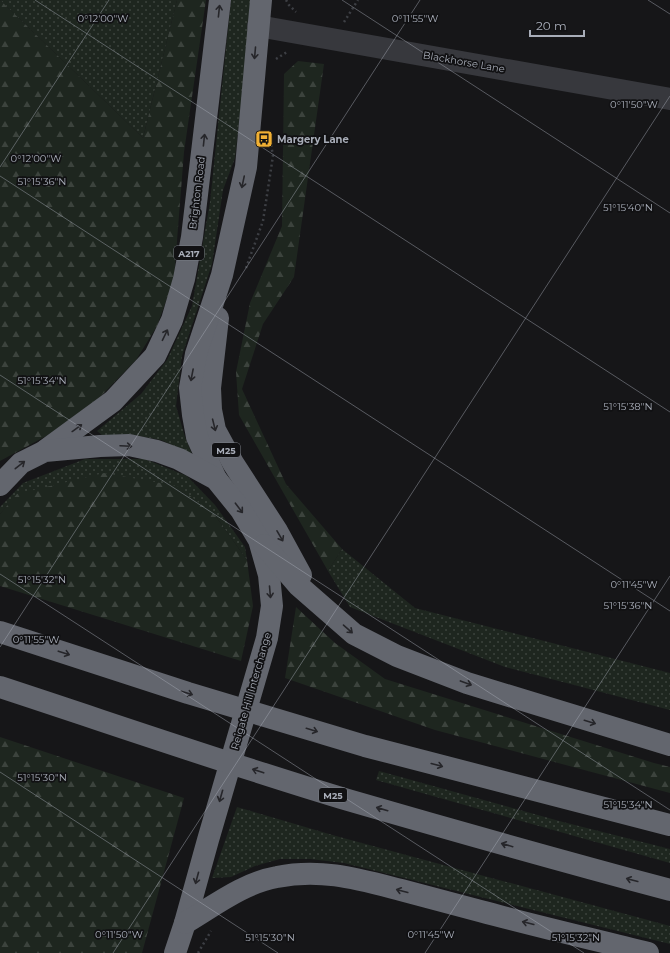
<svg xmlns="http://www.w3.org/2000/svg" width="670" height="953" viewBox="0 0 670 953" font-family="Montserrat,sans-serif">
<defs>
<pattern id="grass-dots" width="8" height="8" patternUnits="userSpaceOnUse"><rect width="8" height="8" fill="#1e261f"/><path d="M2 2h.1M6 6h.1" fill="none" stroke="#3c433d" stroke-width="1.8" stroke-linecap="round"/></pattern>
<pattern id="forest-firs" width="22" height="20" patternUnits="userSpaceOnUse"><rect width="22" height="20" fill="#1e261f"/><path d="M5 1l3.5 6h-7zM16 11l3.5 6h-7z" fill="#3c433d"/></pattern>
</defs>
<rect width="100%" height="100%" fill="#161618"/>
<g fill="url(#grass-dots)">
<polygon points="0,0 177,0 143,138"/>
<polygon points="231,0 253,0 235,158 223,190 212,264 182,356 176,406 185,437 192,454 161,440 128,434 103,436 97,431 141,394 167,360 192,306 210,202"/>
<polygon points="85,459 145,459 187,476 215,505 245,547 247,560 214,514 18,494 0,514 0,507 23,483"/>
<polygon points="342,549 415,608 670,673 670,710 505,667 350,607 328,571"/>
<polygon points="379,771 563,822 670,849 670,863 376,780"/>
<polygon points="237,807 336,836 670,926 670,944 344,863 310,859 280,859 255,866 231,877 212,878"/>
</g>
<g fill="url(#forest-firs)">
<polygon points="0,0 143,138 177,0 206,0 184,152 174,279 157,326 136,360 100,397 48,435 0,461"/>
<polygon points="298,61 324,64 294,277 263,324 242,389 286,484 342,549 328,571 239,415 236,372 250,303 282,226 284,74"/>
<polygon points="104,473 177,486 214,514 247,560 253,606 241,661 0,586 0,514 17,494"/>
<polygon points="296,607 335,643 385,679 654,763 670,767 670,793 435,730 285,678"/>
<polygon points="0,737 184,798 142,953 0,953"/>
</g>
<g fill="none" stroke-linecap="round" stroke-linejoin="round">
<g stroke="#3d3f44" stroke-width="2.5" stroke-dasharray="2 3" stroke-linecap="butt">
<polyline points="286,0 289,5 296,12"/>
<polyline points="344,22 358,0"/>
<polyline points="276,59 287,52"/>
<polyline points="246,268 263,221 273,156 270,139"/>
<polyline points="198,953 211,931"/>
</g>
<polyline stroke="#37383d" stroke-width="22" points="258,26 670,99"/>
<g stroke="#63666e" stroke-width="22">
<polyline points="218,318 210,388 211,410 215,430 233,463 277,531 301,575"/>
<polyline points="46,450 113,401 155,356 172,320 184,279 192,237 220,0"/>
<polyline points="216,479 197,437 193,415 190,388 196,354 222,275 246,167 261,0"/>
<polyline points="0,485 21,463 45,451 100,446 129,445 157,451 179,459 216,479 241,510 259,540 269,575 272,606 267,638 208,840 185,923 175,953"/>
<polyline points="264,545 299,586 354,634 397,656 467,683 670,745"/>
<polyline points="0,632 188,693 365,746 670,825"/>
<path d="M0,687C116,725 231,765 348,800C455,831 562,861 670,890"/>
<path d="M185,923C214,906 243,883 277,877C321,868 358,879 401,890C428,897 454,904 480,911C536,926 592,939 648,953"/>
</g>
</g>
<defs><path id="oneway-shaft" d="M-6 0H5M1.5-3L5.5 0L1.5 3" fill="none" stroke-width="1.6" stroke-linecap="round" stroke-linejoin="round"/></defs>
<g stroke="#26262a">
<use href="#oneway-shaft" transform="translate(219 11) rotate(-84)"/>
<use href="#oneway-shaft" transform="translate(255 53) rotate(95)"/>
<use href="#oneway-shaft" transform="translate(204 140) rotate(-84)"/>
<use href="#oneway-shaft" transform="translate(243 182) rotate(102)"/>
<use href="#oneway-shaft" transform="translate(165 335) rotate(-64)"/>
<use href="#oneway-shaft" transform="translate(192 375) rotate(101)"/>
<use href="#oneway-shaft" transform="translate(214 425) rotate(76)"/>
<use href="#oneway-shaft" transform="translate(77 428) rotate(-36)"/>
<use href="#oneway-shaft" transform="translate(126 446) rotate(3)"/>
<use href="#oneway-shaft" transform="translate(20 465) rotate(-38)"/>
<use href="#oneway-shaft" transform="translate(239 508) rotate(53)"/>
<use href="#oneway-shaft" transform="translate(280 536) rotate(60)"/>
<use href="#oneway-shaft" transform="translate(270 592) rotate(85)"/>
<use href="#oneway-shaft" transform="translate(348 629) rotate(41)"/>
<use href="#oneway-shaft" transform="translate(64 653) rotate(18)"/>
<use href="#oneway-shaft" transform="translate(466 683) rotate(20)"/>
<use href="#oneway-shaft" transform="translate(187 693) rotate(17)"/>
<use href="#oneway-shaft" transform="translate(590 722) rotate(17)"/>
<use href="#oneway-shaft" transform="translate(312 730) rotate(17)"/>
<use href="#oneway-shaft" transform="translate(437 765) rotate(15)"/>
<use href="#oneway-shaft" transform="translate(258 771) rotate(-162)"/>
<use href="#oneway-shaft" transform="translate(221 796) rotate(106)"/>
<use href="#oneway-shaft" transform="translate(382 809) rotate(-164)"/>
<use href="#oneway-shaft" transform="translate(507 845) rotate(-164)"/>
<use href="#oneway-shaft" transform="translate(197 878) rotate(105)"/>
<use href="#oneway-shaft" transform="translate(632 880) rotate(-165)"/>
<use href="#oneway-shaft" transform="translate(402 891) rotate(-165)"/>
<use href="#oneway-shaft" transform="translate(528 923) rotate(-166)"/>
</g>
<path fill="none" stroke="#a8adb8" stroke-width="1" stroke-opacity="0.45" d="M35,0L670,412M342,0L670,213M648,0L670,14M0,167L109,0M0,176L670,611M0,375L670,810M0,574L584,953M0,647L420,0M0,772L278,953M113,953L670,96M425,953L670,576"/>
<defs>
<symbol id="bus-square" viewBox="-11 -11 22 22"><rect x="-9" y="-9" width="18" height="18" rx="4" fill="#f2b134" stroke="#111113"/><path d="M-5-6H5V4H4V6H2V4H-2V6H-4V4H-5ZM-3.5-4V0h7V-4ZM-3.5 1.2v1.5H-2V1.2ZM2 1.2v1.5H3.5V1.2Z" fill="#111"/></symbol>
</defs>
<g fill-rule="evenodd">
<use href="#bus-square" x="254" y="129" width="20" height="20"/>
</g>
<g text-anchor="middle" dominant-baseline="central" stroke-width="3.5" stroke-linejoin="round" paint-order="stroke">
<g fill="#111113" stroke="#7b7e86" stroke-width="1">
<rect x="174" y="246" width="30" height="14" rx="3"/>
<rect x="212" y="443" width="28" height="14" rx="3"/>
<rect x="319" y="788" width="28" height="14" rx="3"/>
</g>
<g font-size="9" font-weight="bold" fill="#a8adb8">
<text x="189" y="253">A217</text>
<text x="226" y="450">M25</text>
<text x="333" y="795">M25</text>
</g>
<g font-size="10" fill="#a8adb8" stroke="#111113">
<text transform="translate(464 62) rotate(10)">Blackhorse Lane</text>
<text transform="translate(197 193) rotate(-83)">Brighton Road</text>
<text transform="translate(251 691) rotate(-74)">Reigate Hill Interchange</text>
</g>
<g font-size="10" font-weight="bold" fill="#a8adb8" stroke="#111113" text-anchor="start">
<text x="277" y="139">Margery Lane</text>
</g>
</g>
<g font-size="10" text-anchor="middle" fill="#a8adb8" stroke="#111113" stroke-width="3.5" stroke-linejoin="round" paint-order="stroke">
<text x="103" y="22">0°12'00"W</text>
<text x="415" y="22">0°11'55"W</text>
<text x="634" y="108">0°11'50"W</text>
<text x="36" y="162">0°12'00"W</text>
<text x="42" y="185">51°15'36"N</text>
<text x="628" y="211">51°15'40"N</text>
<text x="42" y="384">51°15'34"N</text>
<text x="628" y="410">51°15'38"N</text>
<text x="42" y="583">51°15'32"N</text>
<text x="634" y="588">0°11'45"W</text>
<text x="628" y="609">51°15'36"N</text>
<text x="36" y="643">0°11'55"W</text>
<text x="42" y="781">51°15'30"N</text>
<text x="628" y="808">51°15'34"N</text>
<text x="119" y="938">0°11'50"W</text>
<text x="431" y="938">0°11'45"W</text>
<text x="270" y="941">51°15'30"N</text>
<text x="576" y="941">51°15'32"N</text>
</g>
<path d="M530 30v6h54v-6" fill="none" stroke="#a8adb8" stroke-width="2"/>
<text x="536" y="30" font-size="12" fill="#a8adb8" stroke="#111113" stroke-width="3" paint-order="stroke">20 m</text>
</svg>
